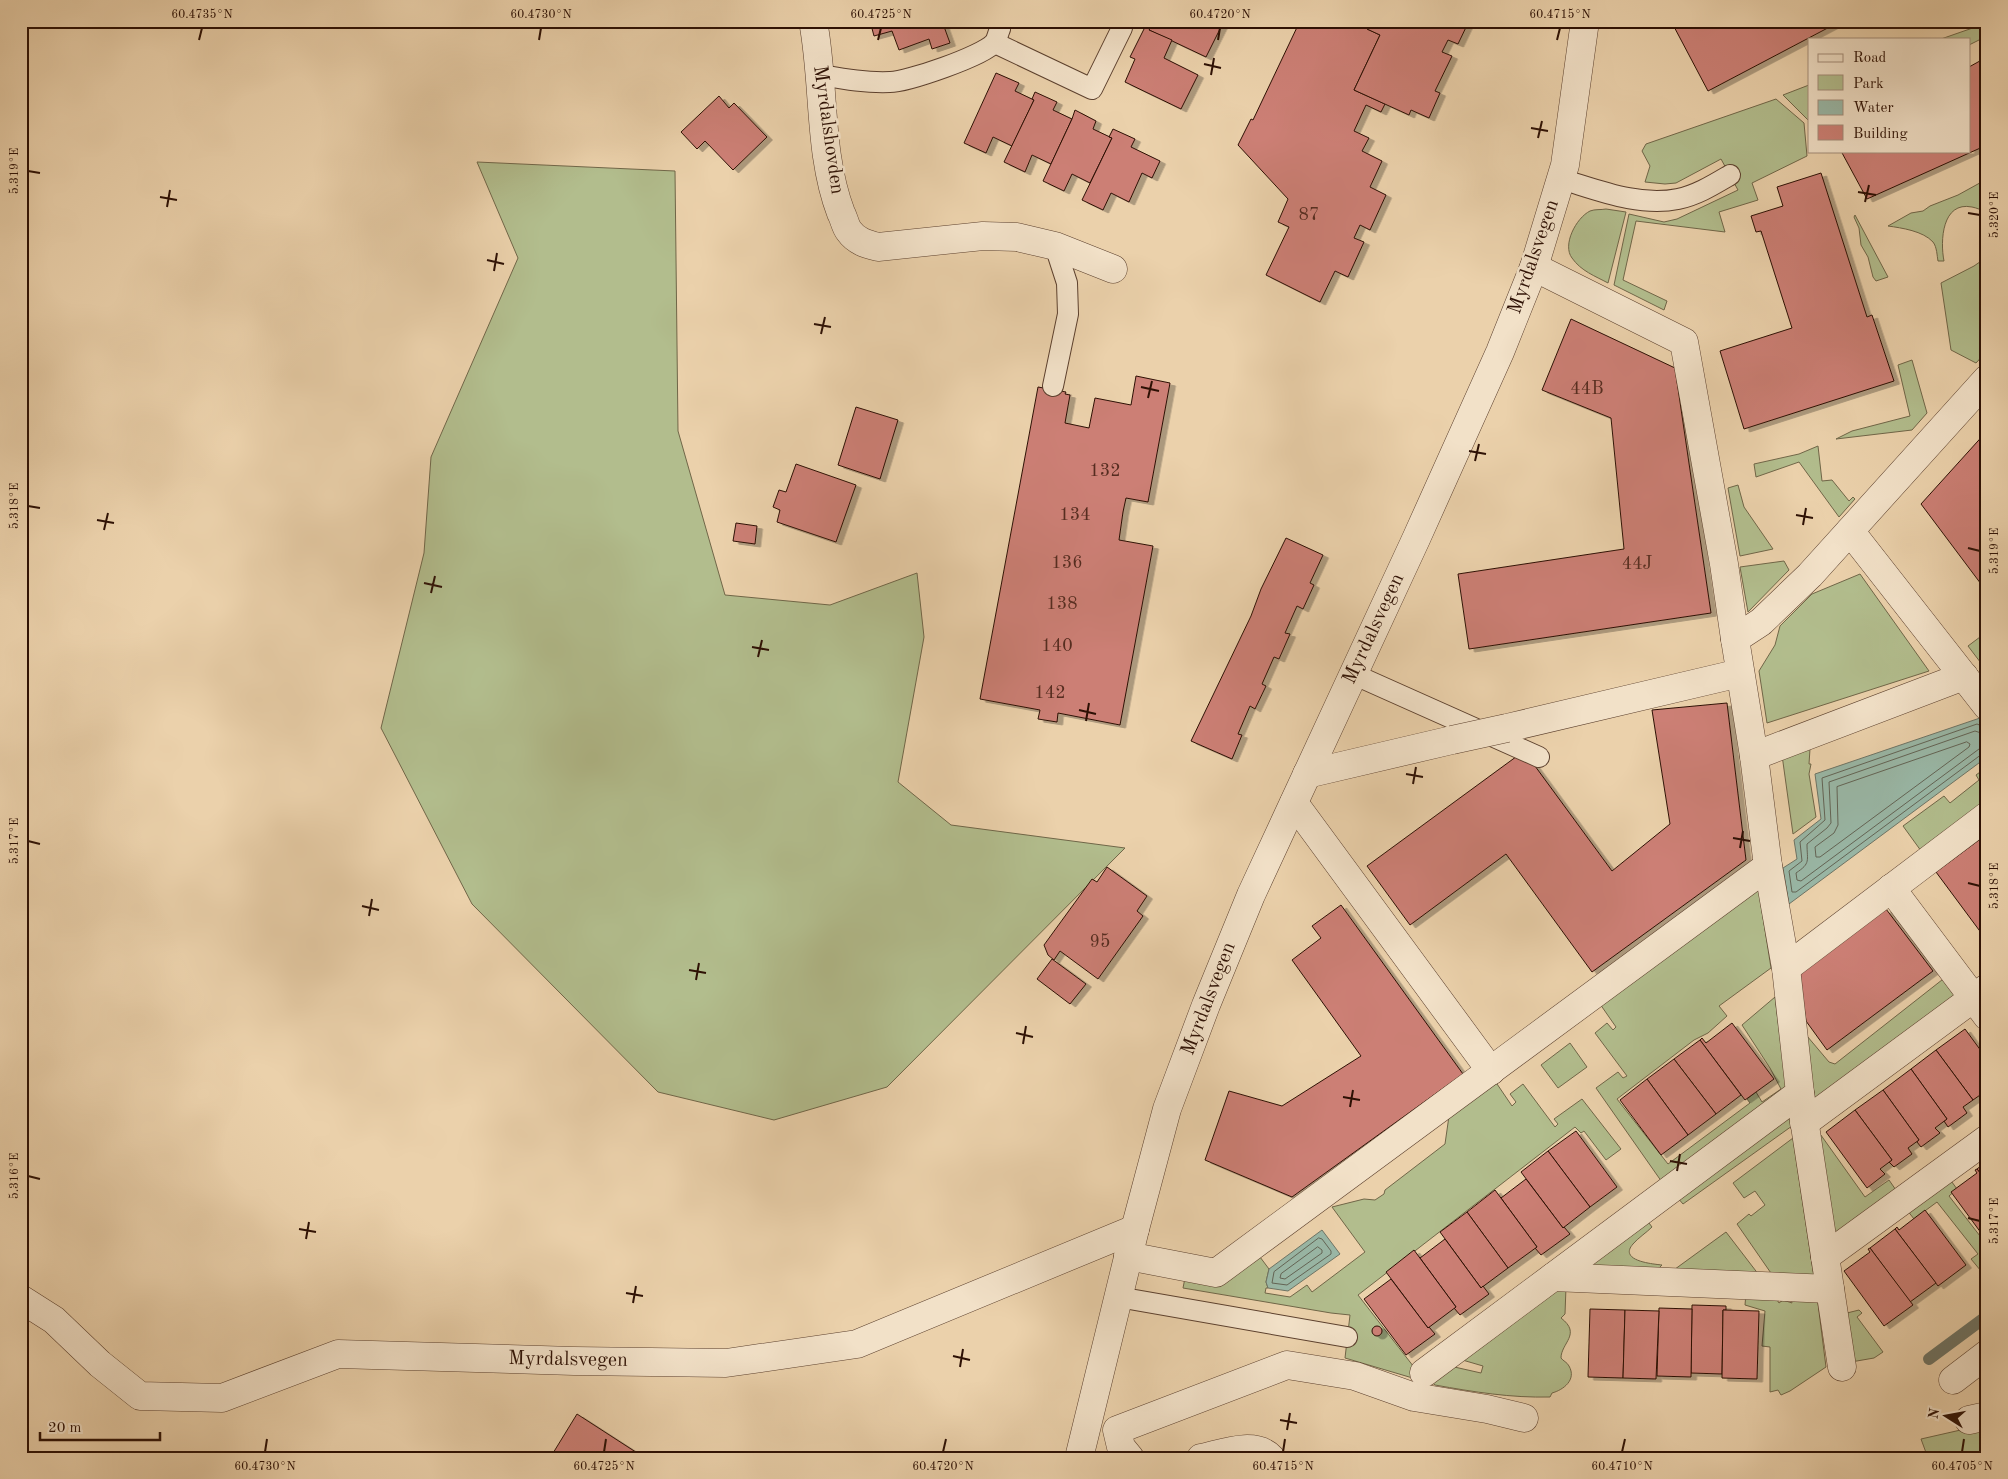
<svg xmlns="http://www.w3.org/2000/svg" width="2008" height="1479" viewBox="0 0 2008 1479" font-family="'Old Standard TT',serif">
<defs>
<filter id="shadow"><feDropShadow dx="5.5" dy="3" stdDeviation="0" flood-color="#0004"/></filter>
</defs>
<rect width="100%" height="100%" fill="#ebd1ab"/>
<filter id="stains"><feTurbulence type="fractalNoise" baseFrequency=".004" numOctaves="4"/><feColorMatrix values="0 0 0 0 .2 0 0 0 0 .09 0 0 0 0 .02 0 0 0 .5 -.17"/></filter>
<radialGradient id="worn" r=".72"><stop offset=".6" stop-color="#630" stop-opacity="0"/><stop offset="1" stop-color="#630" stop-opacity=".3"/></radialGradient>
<g fill="#b2bd8d" stroke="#706648">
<polygon points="1987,23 1987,36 1969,45 1969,39 1941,39"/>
<polygon points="1809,85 1809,121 1783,95"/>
<polygon points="1776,99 1804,123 1807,156 1752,183 1758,200 1719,212 1725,232 1636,221 1623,280 1667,301 1664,310 1614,285 1629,214 1664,222 1677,219 1738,190 1721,159 1676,183 1665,184 1645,182 1650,166 1642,151 1646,144"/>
<polygon points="477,162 675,171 678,431 725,595 830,605 917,573 924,637 898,782 951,825 1125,848 887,1087 774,1120 658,1092 472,904 381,728 424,553 431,457 518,258"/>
<path d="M1987,179V213C1982,210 1977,208 1972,207C1942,201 1940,241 1944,261H1938C1937,256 1937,247 1933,242C1923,231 1902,228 1888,226L1911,213L1923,211L1930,206L1958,195Z"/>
<path d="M1606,209L1626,212L1608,283C1595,276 1581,271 1572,258C1562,245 1576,218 1590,211C1595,209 1601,210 1606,209Z"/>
<polygon points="1855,215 1888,277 1876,281 1873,277 1868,257 1861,245 1859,228 1854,217"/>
<polygon points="1987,257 1987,351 1976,363 1951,350 1941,283 1974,266"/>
<polygon points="1912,360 1927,413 1912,430 1836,439 1852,431 1910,416 1898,365"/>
<polygon points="1818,446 1822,481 1832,480 1849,501 1853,497 1855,499 1839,517 1799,462 1756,477 1754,464 1799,454"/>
<polygon points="1738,485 1744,507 1773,549 1740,556 1728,488"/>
<polygon points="1784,561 1789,570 1748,612 1740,567"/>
<polygon points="1860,574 1929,671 1767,723 1759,671 1775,645 1780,626 1812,594"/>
<polygon points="1984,634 1987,638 1987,671 1968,646"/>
<polygon points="1810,749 1809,764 1811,764 1809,774 1816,817 1793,834 1782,755"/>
<polygon points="1987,767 1987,808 1924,855 1903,826 1944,796 1950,803 1979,780 1976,775"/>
<polygon points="1758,886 1771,968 1719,1006 1727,1016 1708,1033 1694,1040 1617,1099 1668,1164 1750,1103 1747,1099 1756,1092 1762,1102 1781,1089 1770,1068 1742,1025 1775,997 1787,1092 1664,1185 1596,1088 1618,1072 1623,1078 1627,1076 1595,1033 1607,1023 1613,1030 1616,1027 1600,1004"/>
<polygon points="1947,976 1960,995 1813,1103 1807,1036 1829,1062 1835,1064"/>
<polygon points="1570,1043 1587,1067 1558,1088 1541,1065"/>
<polygon points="1495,1081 1512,1106 1516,1102 1510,1094 1523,1084 1555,1127 1558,1124 1554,1119 1582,1099 1621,1149 1606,1160 1584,1131 1581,1133 1575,1127 1358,1295 1417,1371 1416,1379 1345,1358 1350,1315 1331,1313 1183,1288 1185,1278 1260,1257 1269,1269 1266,1282 1268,1288 1266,1288 1265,1293 1290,1297 1307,1285 1312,1292 1365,1252 1332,1207 1364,1199 1375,1200 1384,1194 1385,1190 1445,1144 1449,1116"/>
<polygon points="1790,1113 1792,1126 1683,1204 1677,1197"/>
<polygon points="1818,1131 1865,1197 1889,1180 1898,1193 1834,1242"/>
<polygon points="1793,1138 1814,1277 1773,1276 1737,1224 1749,1214 1751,1216 1765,1205 1755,1191 1744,1198 1733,1183"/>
<polygon points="1949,1178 1957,1189 1949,1196 1987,1245 1986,1277 1971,1259 1978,1254 1937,1202 1914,1219 1907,1210"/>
<path d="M1646,1219L1652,1227C1646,1233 1638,1238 1633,1244C1618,1261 1653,1264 1662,1265L1655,1272L1578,1269Z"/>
<polygon points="1726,1232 1759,1275 1671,1272"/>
<path d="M1554,1286L1566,1287L1565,1314L1561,1318C1582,1334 1561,1343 1561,1358C1563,1361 1567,1362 1569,1366C1577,1380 1563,1390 1552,1393L1550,1397C1511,1398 1474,1392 1435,1385L1429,1380L1450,1366L1481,1373L1483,1366L1459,1359Z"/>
<polygon points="1746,1293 1774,1295 1779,1303 1783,1300 1792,1303 1791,1299 1817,1296 1826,1367 1790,1391 1781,1395 1778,1390 1770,1392 1770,1347 1762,1346 1765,1311 1745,1305"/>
<polygon points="1859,1310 1862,1313 1857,1317 1883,1352 1874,1358 1851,1362 1843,1314"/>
<polygon points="1987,1424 1987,1458 1928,1458 1921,1439"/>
</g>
<g fill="#99b7a6" stroke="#6e7465">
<polygon points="1980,718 1987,726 1987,757 1789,904 1783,868 1797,859 1794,840 1821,819 1815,774"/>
<polygon points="1322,1230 1340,1254 1288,1291 1268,1288 1266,1282 1269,1269"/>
</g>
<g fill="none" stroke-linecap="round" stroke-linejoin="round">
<g stroke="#636455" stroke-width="1">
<polyline points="1987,728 1977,724 1822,778 1825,820 1800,842 1802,861 1789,871 1792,892 1796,892 1982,754 1987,753"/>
<path d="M1987,735L1975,731L1829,782L1831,823L1827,828L1807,844C1807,861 1811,863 1796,873L1797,880L1801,881L1979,749L1987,747"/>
<polygon points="1967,742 1970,744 1969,747 1820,857 1816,857 1815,847 1834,833 1838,825 1837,787"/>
<polygon points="1319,1238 1322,1239 1331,1251 1331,1254 1287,1285 1272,1283 1274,1272"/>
<polygon points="1318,1247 1322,1250 1322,1253 1285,1279 1280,1278 1281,1274"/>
</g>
<polyline stroke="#6e7465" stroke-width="12" points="1929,1359 1987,1316"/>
</g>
<g fill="#cc7f74" stroke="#2d1004" filter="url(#shadow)">
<polygon points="870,21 942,21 950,43 932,49 929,39 899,50 892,31 874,36"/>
<polygon points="1154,21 1219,21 1223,23 1206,57 1149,30"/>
<polygon points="1300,21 1363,21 1369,24 1367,29 1380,35 1354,90 1385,104 1381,112 1366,105 1354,131 1369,138 1362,151 1382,161 1370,187 1386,195 1370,230 1360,225 1354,238 1364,242 1348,277 1335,271 1320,302 1266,275 1289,227 1278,222 1288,199 1238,145 1251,119 1253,120"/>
<polygon points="1371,21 1469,21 1458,44 1448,40 1442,52 1452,56 1435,91 1440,93 1429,118 1411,110 1409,115 1354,90 1380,35 1367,29"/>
<polygon points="1671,21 1841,21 1708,91"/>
<polygon points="1146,25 1151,27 1149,30 1172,40 1164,58 1198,75 1181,109 1125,82 1135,59 1130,57"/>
<polygon points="1987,57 1987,145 1867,199 1841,151 1969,151 1969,67"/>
<polygon points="996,73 1019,83 1015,91 1034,100 1012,146 993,137 986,153 964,143"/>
<polygon points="1035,92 1057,102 1053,110 1072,119 1051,164 1032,155 1025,172 1004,162 1034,100 1032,99"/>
<polygon points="719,96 729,108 734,103 767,137 733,170 705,141 697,149 681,132"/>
<polygon points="1075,110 1096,121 1093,129 1112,138 1090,183 1072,174 1064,191 1043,181 1072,119"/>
<polygon points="1113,129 1135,139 1131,147 1160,161 1152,178 1142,173 1129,202 1111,193 1103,210 1082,200 1112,138 1109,137"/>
<polygon points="1821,173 1867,317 1872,315 1894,381 1744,429 1720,351 1792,328 1761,231 1756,232 1751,216 1783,206 1777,187"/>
<polygon points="1571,319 1675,368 1711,613 1469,649 1458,574 1624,549 1611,418 1542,390"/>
<polygon points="1136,376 1170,383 1148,502 1126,498 1123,512 1119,540 1153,546 1120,725 1058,713 1057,722 1038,719 1040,710 980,699 1038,387 1066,392 1065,394 1070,395 1065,423 1089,428 1095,398 1131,405"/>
<polygon points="856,407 898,420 880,479 838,465"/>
<polygon points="1987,431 1987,592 1921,504"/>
<polygon points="796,464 856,485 836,542 777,522 780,510 773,507 779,490 786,492"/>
<polygon points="736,523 757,526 755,544 733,541"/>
<polygon points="1286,538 1323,555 1310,583 1314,585 1303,609 1297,606 1285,633 1290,634 1279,659 1274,657 1262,684 1266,686 1255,709 1250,706 1238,734 1242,735 1232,759 1191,741 1251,616 1261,589"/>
<polygon points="1727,703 1746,860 1592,972 1506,854 1410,925 1367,866 1524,751 1612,871 1670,824 1652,710"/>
<polygon points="1987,834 1987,931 1982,934 1936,872"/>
<polygon points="1107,867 1147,896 1137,911 1143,916 1098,979 1060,951 1054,960 1048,955 1044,945 1092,879 1097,882"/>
<polygon points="1341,905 1463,1074 1292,1197 1205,1160 1229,1091 1282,1106 1361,1056 1292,960 1321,938 1312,926"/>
<polygon points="1886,909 1933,971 1827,1050 1806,1021 1799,975"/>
<polygon points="1052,959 1086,984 1070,1004 1037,979"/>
<polygon points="1732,1023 1774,1079 1745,1100 1700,1040 1702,1038 1706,1043"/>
<polygon points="1965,1029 1987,1059 1986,1098 1983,1093 1973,1100 1936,1050"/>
<polygon points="1700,1040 1741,1095 1716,1114 1674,1059"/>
<polygon points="1936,1050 1973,1100 1963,1107 1967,1113 1948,1127 1944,1121 1947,1119 1911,1069"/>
<polygon points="1674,1059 1716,1114 1688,1135 1647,1079"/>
<polygon points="1911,1069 1947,1119 1935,1128 1940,1133 1921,1147 1917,1142 1919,1140 1883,1090"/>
<polygon points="1647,1079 1688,1135 1661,1155 1620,1100"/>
<polygon points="1883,1090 1919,1140 1908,1148 1912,1154 1894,1167 1889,1162 1892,1160 1855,1110"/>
<polygon points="1855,1110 1892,1160 1880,1169 1885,1174 1867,1188 1826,1132"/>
<polygon points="1576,1131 1617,1187 1590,1207 1548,1151"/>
<polygon points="1548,1151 1590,1207 1563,1228 1521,1172"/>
<polygon points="1987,1161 1987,1182 1977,1169"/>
<polygon points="1977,1169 1987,1182 1987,1241 1951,1192 1977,1173 1975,1170"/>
<polygon points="1526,1179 1563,1228 1564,1227 1570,1234 1541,1255 1535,1248 1537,1247 1501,1198"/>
<polygon points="1495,1190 1537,1247 1508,1268 1467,1212"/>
<polygon points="1925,1210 1966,1265 1938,1286 1895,1229 1897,1227 1899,1230"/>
<polygon points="1467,1212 1508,1268 1481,1288 1440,1232"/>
<polygon points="1895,1229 1936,1283 1910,1302 1870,1248"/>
<polygon points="1445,1239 1481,1288 1483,1286 1489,1294 1460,1315 1454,1308 1456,1307 1420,1258"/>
<polygon points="1870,1248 1913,1305 1884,1326 1844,1271 1870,1252 1868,1249"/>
<polygon points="1414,1250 1456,1307 1428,1328 1386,1272"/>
<polygon points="1391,1279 1428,1328 1429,1327 1435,1334 1406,1355 1364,1299"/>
<polygon points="1692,1305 1726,1306 1726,1310 1723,1310 1722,1374 1691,1373"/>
<polygon points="1659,1308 1692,1309 1691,1377 1657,1376"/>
<polygon points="1590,1309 1625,1310 1623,1378 1588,1377"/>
<polygon points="1625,1310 1659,1311 1656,1379 1623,1378"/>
<polygon points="1723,1310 1759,1311 1757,1379 1722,1378"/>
<circle cx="1377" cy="1331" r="5"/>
<polygon points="577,1414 645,1458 550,1458"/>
</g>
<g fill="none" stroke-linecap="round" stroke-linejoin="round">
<defs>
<g id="service">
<polyline points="995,43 1092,89 1122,28"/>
<path d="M821,75C844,79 866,83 890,82C907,82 983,56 994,43C997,40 998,33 1000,29L997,21"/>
<path d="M1561,179C1598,190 1639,207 1678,199C1697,195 1713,185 1730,175"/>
<polyline points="1053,386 1068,314 1067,283 1055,246"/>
<polyline points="1353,674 1539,757"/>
<polyline points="1118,1297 1347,1337"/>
</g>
<g id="pedestrian">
<polyline points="1534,267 1684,342 1724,564 1735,639"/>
<polyline points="1850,531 1987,706"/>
<polyline points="1507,728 1740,673"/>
<polyline points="1754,756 1964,676"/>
<polyline points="1307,774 1452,740"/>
<polyline points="1294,803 1491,1071"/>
<polyline points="1891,888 1987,1016"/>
<polyline points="1786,968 1987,816"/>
<polyline points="1800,1093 1842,1367"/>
<polyline points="1804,1123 1987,988"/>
<polyline points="1128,1256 1216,1273 1768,866"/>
<polyline points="1825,1257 1987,1139"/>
<polyline points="1553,1277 1830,1289"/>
<polyline points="1424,1373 1800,1093 1786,968 1768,866 1754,756 1735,639 1761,622 1810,575 1987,379"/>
<polyline points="1953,1380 1987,1354"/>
<polyline points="1969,1420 1987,1416"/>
<polyline points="1130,1458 1121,1447 1117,1430 1287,1365 1355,1376 1414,1397 1487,1409 1524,1418"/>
<path d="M1201,1458C1220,1454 1255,1440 1271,1458"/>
</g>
<g id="minor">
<path d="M813,21C825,84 818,153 841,213C844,218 845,226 849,231C856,241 866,244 878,247L983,236L1017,237L1055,246L1113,269"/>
<polyline points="21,1299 54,1320 100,1364 140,1396 222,1398 338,1354 574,1361 726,1363 857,1344 1135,1229"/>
<polyline points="1079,1458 1135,1229 1167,1109 1206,1005 1251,895 1416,539 1500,352 1534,267 1565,165 1585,21"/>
</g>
</defs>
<use href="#service" stroke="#5c402e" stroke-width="22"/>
<use href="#pedestrian" stroke="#5c402e" stroke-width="29"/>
<use href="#minor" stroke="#5c402e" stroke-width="29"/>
<use href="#service" stroke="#f2e1c8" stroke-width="20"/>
<use href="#pedestrian" stroke="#f2e1c8" stroke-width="28"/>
<use href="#minor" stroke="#f2e1c8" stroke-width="28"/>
<defs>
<polyline id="pedestrian-bridge" points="1452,740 1507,728"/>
</defs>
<use href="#pedestrian-bridge" stroke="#5c402e" stroke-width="29" stroke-linecap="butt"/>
<use href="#pedestrian-bridge" stroke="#f2e1c8" stroke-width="28"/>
</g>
<path fill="none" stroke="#2d1004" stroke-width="2" d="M199,40L202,28M539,40L541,28M878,40L881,28M1218,40L1220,28M1557,40L1560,28M1204,64L1221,68M1211,75L1214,58M1531,128L1548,131M1538,138L1542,121M28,171L40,173M1858,192L1876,195M160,197L177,200M1865,202L1869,185M167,207L170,190M1968,213L1980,215M487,260L504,264M494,271L497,253M814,324L831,327M821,334L825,317M1141,387L1159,391M1148,398L1152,381M1469,451L1486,454M1475,461L1479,444M28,506L40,508M1796,515L1813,518M97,520L114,523M1803,525L1806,508M104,530L108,513M1968,548L1980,551M424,583L442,587M431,593L435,576M752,647L769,650M758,657L762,640M1079,710L1096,714M1086,721L1089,703M1406,774L1423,777M1413,784L1416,767M1733,838L1750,841M28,841L40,844M1740,848L1743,831M1968,883L1980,886M362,906L379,910M369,916L372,899M689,970L706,973M696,980L699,963M1016,1033L1033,1037M1023,1044L1026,1026M1343,1097L1360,1100M1350,1107L1353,1090M1670,1161L1687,1164M1677,1171L1680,1154M28,1176L40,1179M1968,1218L1980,1221M299,1229L316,1232M306,1239L309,1222M626,1293L643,1296M633,1303L636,1286M953,1356L970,1360M960,1367L963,1349M1280,1420L1297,1423M1287,1430L1290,1413M265,1452L267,1439M604,1452L606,1439M943,1452L946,1439M1283,1452L1285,1439M1622,1452L1625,1439M1962,1452L1964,1439"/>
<g text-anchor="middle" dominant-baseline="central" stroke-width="5" stroke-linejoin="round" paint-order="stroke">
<g font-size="18" fill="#552c20">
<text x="1309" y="215">87</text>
<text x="1587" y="389">44B</text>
<text x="1105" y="471">132</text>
<text x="1075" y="515">134</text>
<text x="1067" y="563">136</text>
<text x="1637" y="564">44J</text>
<text x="1062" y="604">138</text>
<text x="1057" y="646">140</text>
<text x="1050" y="693">142</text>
<text x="1100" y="942">95</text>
</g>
<g font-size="20" fill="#2d1004" stroke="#f2e1c8">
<text transform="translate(828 130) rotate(82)">Myrdalshovden</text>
<text transform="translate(1534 257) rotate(-71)">Myrdalsvegen</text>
<text transform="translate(1374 629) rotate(-65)">Myrdalsvegen</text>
<text transform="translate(1209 999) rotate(-69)">Myrdalsvegen</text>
<text transform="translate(568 1360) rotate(1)">Myrdalsvegen</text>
</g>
</g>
<rect width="2008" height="1479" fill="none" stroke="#ebd1ab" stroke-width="55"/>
<rect x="1808" y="38" width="162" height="115" fill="#f2e1c8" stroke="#a38d7a"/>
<rect x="1818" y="54" width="25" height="8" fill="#f2e1c8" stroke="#a38d7a"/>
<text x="1853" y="62" font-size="15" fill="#2d1004">Road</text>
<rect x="1818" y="75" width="25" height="15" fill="#b2bd8d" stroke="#a38d7a"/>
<text x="1853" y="88" font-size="15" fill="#2d1004">Park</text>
<rect x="1818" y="100" width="25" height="15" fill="#99b7a6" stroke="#a38d7a"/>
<text x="1853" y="112" font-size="15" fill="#2d1004">Water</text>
<rect x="1818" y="125" width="25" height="15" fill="#cc7f74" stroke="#a38d7a"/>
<text x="1853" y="138" font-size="15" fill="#2d1004">Building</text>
<g transform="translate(1946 1416) rotate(281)" stroke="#f2e1c8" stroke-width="4" paint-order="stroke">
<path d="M0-4L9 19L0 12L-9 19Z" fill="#2d1004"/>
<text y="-8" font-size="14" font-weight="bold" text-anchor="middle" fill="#2d1004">N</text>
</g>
<path d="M40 1432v8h120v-8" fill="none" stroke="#2d1004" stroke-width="2.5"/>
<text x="48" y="1432" font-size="15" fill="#2d1004" stroke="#f2e1c8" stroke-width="4" paint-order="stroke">20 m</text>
<rect x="28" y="28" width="1952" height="1424" fill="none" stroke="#2d1004" stroke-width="2"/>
<g font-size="12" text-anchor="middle" fill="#2d1004">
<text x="202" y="18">60.4735°N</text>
<text x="541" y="18">60.4730°N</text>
<text x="881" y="18">60.4725°N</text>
<text x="1220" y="18">60.4720°N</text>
<text x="1560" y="18">60.4715°N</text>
<text transform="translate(14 171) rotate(-90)" y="4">5.319°E</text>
<text transform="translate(1994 215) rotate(-90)" y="4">5.320°E</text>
<text transform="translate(14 506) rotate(-90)" y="4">5.318°E</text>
<text transform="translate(1994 551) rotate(-90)" y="4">5.319°E</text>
<text transform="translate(14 841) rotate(-90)" y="4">5.317°E</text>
<text transform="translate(1994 886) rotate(-90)" y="4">5.318°E</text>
<text transform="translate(14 1176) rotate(-90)" y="4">5.316°E</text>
<text transform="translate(1994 1221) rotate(-90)" y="4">5.317°E</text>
<text x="265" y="1470">60.4730°N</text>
<text x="604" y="1470">60.4725°N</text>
<text x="943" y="1470">60.4720°N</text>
<text x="1283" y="1470">60.4715°N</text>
<text x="1622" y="1470">60.4710°N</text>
<text x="1962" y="1470">60.4705°N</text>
</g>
<rect width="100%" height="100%" filter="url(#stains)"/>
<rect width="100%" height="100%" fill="url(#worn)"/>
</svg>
